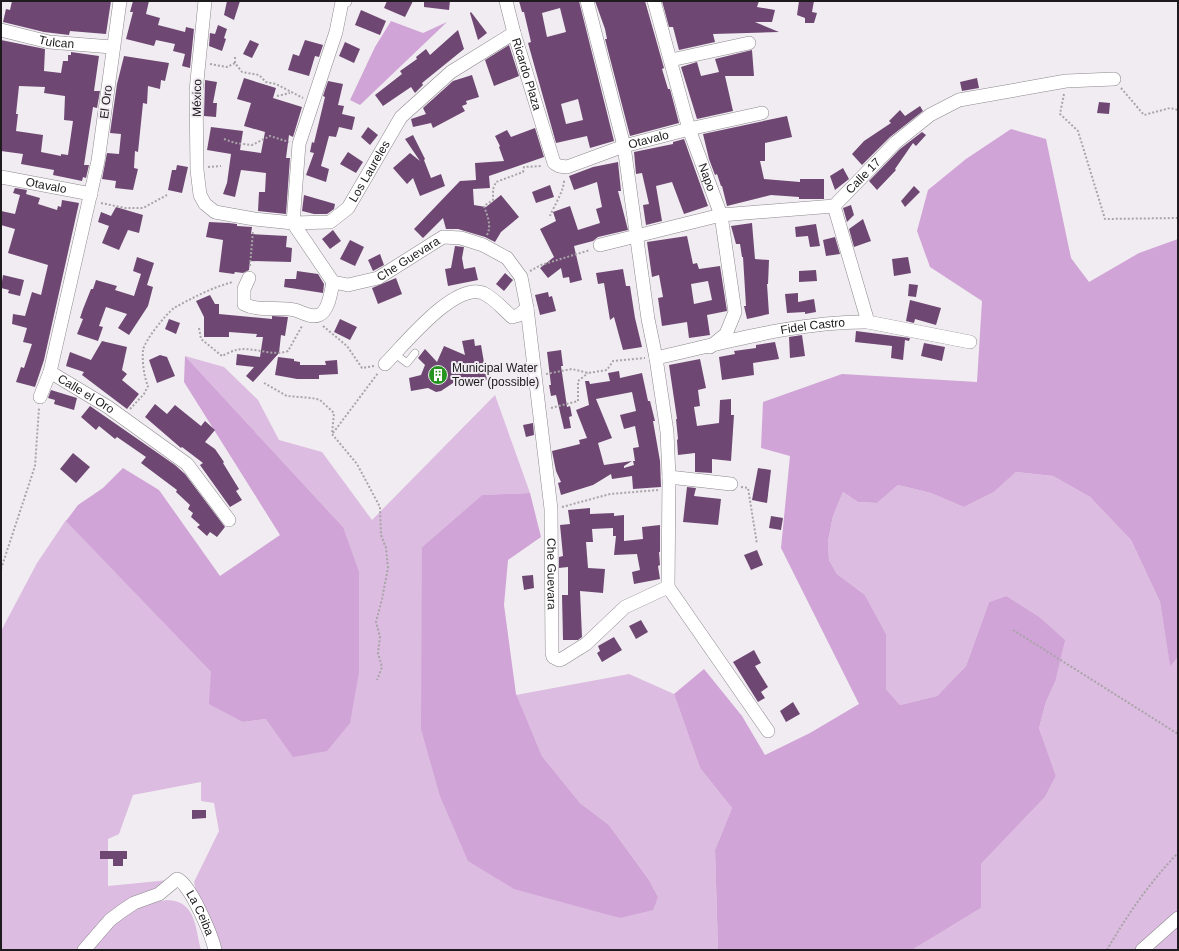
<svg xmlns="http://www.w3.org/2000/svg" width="1179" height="951" viewBox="0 0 1179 951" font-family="Arial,sans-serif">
<rect width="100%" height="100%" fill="#f1ecf1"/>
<g fill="#dcbce0">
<polygon points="185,356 224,367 258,400 279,440 322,452 372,520 495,395 530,493 482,495 422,547 585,907 620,918 658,897 649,880 609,825 580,803 542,756 516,695 629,674 674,694 700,768 732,808 715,850 718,950 208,950 194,882 219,831 214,803 201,801 201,782 133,795 119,834 108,839 108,886 169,880 173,887 132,899 79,950 1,950 1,631 37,563 66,520 211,672 243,722 266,719 343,527"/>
<polygon points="1016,472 1053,476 1090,497 1131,540 1160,602 1170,665 1178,657 1178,913 1136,950 912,950 981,908 981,864 1045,797 1056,776 1039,728 1046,702 1055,682 1006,596 989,602 966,666 937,696 900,705 886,689 886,634 865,595 837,574 829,560 828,541 833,516 843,492 858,502 877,503 898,485 931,493 964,507 994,492"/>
<path d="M167,900C196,901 195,927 201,950H87L112,922L141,904Z"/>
<polygon points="1178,923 1178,950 1147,950"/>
</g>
<g fill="#d0a4d6">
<polygon points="391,21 423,33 447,22 360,105 350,100 375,47"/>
<polygon points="1011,129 1046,139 1071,258 1089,282 1139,253 1178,239 1178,657 1170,666 1160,602 1131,540 1090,497 1053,476 1016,472 994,492 964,507 931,493 898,485 877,503 858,502 843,492 833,516 828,541 829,560 837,574 865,595 886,634 886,689 900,705 937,696 966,666 989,602 1006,596 1039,617 1065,640 1055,682 1046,702 1039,728 1056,776 1045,797 981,864 981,908 912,950 718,950 715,850 732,808 700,768 674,694 704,669 742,716 765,755 810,733 859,704 781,548 790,456 761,448 763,402 842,374 977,382 982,301 930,267 917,231 928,190 966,159"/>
<polygon points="185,356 343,527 359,572 359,672 350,723 327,751 293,757 266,719 243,722 209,704 211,672 66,521 78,505 103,488 123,468 159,490 220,576 280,535 184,382"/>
<polygon points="530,493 541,537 508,560 504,605 516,694 542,756 580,803 609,825 649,880 658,897 653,910 620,918 514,889 468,861 440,796 421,729 422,547 482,495"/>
</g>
<g fill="#6e4873" fill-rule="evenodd">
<polygon points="12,1 111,1 106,34 70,31 69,35 44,32 3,22 6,9 10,10"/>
<polygon points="133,1 149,1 146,14 160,18 158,25 185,32 186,27 194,29 190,68 182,66 185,54 173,51 175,44 156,40 154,46 126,39 133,12 130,12"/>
<polygon points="227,1 240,1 234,20 224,15"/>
<polygon points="387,1 413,1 405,17 384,8"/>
<polygon points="424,1 450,1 449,10 424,7"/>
<path d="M519,1H579L614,141L590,148L587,136L556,143L528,43L531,42L524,12H522ZM560,8L566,32L547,37L542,13ZM578,99L583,120L566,124L561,104Z"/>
<polygon points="595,1 645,1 664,68 662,69 668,89 670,89 679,123 630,136 605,39 607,39 605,29"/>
<polygon points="662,1 759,1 757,7 775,10 772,22 755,22 779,32 713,34 715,42 679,50 673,27 669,27"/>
<polygon points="799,1 814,1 812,12 817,13 814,23 805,23 805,18 797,15"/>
<polygon points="361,10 386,21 380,35 355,25"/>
<polygon points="471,12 487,33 478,40 470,13"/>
<polygon points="218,25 227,29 224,38 226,39 222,51 209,46 210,33 215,34"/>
<polygon points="458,30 464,49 422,83 423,85 415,93 411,87 383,106 375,95 402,74 400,71 417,59 416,57 426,49 430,55"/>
<path d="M1,40L45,49L44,71L61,73L63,61H68V55H71V52L99,56L94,91H100L97,108L93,107L84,165H89L86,178L83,177L82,181L53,175L54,170L21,164L23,154L1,151ZM19,86L45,87L44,93L65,96L64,120L73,121L68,155L61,154V156L41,152L43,135L16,131L18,114H16Z"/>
<polygon points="250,40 259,44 252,58 243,54"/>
<polygon points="305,40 323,45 319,57 315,56 309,76 288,70 293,54 299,56"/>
<polygon points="345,42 360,49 354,63 339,56"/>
<polygon points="509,45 519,76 494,86 485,60"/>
<polygon points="752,50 754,76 725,76 733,111 697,119 681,67 697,62 701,76 719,72 715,59"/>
<polygon points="124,56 169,63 165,81 161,80 160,89 148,86 147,104 143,103 138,152 135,151 134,168 138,169 133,190 115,188 116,181 102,179 107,153 119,154 121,134 110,133 117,84"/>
<polygon points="472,75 479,97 466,101 467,104 462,106 465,111 433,128 431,123 413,127 411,119 426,114 423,108 453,81"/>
<polygon points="244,78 276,88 273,98 302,107 293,137 289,135 286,158 290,158 286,214 258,211 259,192 265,192 266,173 241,170 235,197 223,194 227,183 231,154 207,150 211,127 243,131 240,150 261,153 265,132 244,126 251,103 237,99"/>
<polygon points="977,78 979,88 962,91 960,82"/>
<polygon points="205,80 217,82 213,103 217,103 216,117 204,116"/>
<polygon points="328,81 343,84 338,105 344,106 342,114 355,117 352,130 339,127 336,137 329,136 321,166 329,169 326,182 306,175 314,153 310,152 312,142 314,143 325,97 323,96"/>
<polygon points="1099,102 1110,103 1109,114 1097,113"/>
<polygon points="920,106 923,111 890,137 862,165 852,154 864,141 891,123 889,121 900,110 905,116"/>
<polygon points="787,116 792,137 765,143 765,161 760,161 764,179 800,182 800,179 824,179 824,199 799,199 799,197 771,195 727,206 722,186 721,186 717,174 715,175 709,159 703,134"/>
<polygon points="368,127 378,135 370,145 361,137"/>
<polygon points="535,128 544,157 489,176 490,188 473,189 474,205 486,207 501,195 519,217 501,232 495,242 485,237 458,229 446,229 443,218 423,238 414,229 460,181 476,180 475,163 504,161 499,147 500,146 495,136 507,130 511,137"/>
<polygon points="922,132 926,135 916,146 913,143 895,169 896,170 877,190 869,181 900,149"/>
<polygon points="413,135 425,159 424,160 431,178 441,174 445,186 420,196 413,178 407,184 393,168 410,153 420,161 405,139"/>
<polygon points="684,139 708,206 684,214 672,182 656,186 662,221 646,225 643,205 649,204 642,173 636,174 634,152 673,144 673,142"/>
<polygon points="348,152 363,162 356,173 340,164"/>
<polygon points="618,162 621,191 618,191 628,230 598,237 593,241 574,246 582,280 570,283 569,277 563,278 561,268 548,278 540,268 554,257 540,229 556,221 553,212 570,206 578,230 600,223 596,209 602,207 597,182 574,190 569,176 593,167"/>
<polygon points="177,165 188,167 182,193 168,190 172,170 176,170"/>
<polygon points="843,168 849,179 835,190 830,176"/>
<polygon points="550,185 554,197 536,203 532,192"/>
<polygon points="914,186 920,192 905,207 901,201"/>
<polygon points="15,188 27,190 26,194 40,198 38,204 57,210 58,206 61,207 62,200 79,203 44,360 35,387 16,382 21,367 24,368 32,344 23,342 27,328 12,324 13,314 25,316 32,292 41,295 48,265 8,253 15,229 1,225 1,211 15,214 20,195 13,193"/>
<polygon points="304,195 335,204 334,209 327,214 314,214 302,211"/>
<polygon points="851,205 854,215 847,222 843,208"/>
<polygon points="116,207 143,215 139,233 128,230 119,250 102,243 109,226 98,222 101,212 111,216"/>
<polygon points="863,219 871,241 854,247 849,229"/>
<polygon points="209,222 229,223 237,224 237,226 252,227 251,234 287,236 286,247 292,248 291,262 250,261 249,270 243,273 235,272 234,274 219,272 223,240 206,237"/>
<polygon points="752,223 755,259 769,260 768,284 767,284 769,314 747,319 744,306 746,306 743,257 742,257 740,244 736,244 731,226"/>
<polygon points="816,224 820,246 810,247 808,236 796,237 795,227"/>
<polygon points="333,230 341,241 330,249 322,239"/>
<path d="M687,236L693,264L697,263L699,269L720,266L727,311L707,315L710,335L689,338L687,322L662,326L658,298L663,297L659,275L652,277L647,242ZM708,281L712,300L694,304L691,284Z"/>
<polygon points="835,237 840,254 826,256 823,240"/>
<polygon points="350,240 364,247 355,266 340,259"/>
<polygon points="455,246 464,247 462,258 464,269 475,267 478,280 448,286 445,269 451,268"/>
<polygon points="380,254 384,265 373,271 368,260"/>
<polygon points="137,257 154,263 147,285 153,287 148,306 129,335 118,328 127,314 106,307 99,326 103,327 98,341 77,334 83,319 80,318 83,309 91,289 93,289 96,280 117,286 115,290 134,296 141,274 133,271"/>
<polygon points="908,257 911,273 894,276 892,259"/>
<polygon points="623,269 626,286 630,286 635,318 642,347 623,350 614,317 610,320 604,283 598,284 596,273"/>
<polygon points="816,270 817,281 799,282 799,271"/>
<polygon points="297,271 318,274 324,284 323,293 284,287 285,279 296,279"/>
<polygon points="505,273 513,280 504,291 496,284"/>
<polygon points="3,275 24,280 20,296 8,293 9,290 1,288"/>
<polygon points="396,278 402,294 378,304 372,288"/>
<polygon points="909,284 918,285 916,297 908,296"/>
<polygon points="548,292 549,297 552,296 556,311 540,315 535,295"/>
<polygon points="798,293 798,302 814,299 816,312 805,314 805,312 787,313 785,294"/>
<polygon points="210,295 215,304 219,304 219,314 272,319 272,316 288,317 285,336 281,335 279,353 253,382 246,376 254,367 236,365 237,354 260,357 263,337 256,337 257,334 229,332 229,337 204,337 204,317 196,301"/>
<polygon points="910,300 941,308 936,325 915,319 914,323 906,321"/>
<polygon points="169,319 180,323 176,334 165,329"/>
<polygon points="340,319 357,327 350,340 334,332"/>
<polygon points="856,331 910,338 909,341 905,340 903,360 891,358 892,346 855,342"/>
<polygon points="802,335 805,356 790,358 789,337"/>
<polygon points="474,339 475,346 481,345 487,380 464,385 462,377 441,391 436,392 428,388 411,391 409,378 421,375 425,365 418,358 425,349 437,362 444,346 465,355 462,341"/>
<polygon points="102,341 127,347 122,370 127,374 122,380 139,394 127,409 82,375 84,372 66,366 70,352 91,360"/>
<polygon points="775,342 779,359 753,363 754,375 722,380 719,357 735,354 734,351 756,348 756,345"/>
<polygon points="924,343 945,347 942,361 921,356"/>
<polygon points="561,350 563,366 561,366 567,407 570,406 572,416 569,417 571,428 564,429 556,395 551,396 549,385 551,385 547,352"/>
<polygon points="160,355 167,357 175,376 157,383 149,360"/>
<polygon points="278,357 294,359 294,361 300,362 300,365 326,365 325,361 337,360 338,374 319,375 319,379 297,379 275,375"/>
<polygon points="700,359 706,388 698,390 700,406 694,407 697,426 719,423 720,400 731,399 731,415 734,415 731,461 712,459 712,473 695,472 695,453 678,455 677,440 678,439 676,419 677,419 669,365"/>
<path d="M619,371L620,378L642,373L648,401H650L655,421H653L660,461L661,487L633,489L632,476L612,479L611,474L593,485L561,495L558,483L561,482L556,471L552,451L580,444L579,440L587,438L576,410L589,405L585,381H589L590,384L610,381L608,373ZM632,392L636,411L620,415L624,429L635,426L639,447L633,448L635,461H633L634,465L624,468V466L632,461L604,465L598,443L612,438L596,399Z"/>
<polygon points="51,390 77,398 74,410 54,404 55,400 48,398"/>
<polygon points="155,404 167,414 175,405 201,426 205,421 215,430 205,442 215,449 224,462 223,463 239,489 236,491 242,500 230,507 200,465 203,463 182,447 181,448 145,417"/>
<polygon points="90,406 175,465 185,474 225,527 217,537 210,532 207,536 197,527 200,525 191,517 193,513 188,509 190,505 176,492 177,490 141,463 146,457 117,437 115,439 99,426 96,430 81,417"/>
<polygon points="533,423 534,435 526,437 523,425"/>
<polygon points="73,453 90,467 76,483 60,469"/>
<polygon points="758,468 771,470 767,503 752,500"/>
<polygon points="687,487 696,488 694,496 721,499 718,525 683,522"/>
<polygon points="590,508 590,514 614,513 614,516 624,515 624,541 643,539 642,527 660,525 660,552 659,552 660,565 658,566 660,579 634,584 632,572 640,570 637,554 614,555 616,536 613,536 613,528 592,529 593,542 586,542 588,568 605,569 603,593 580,591 582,637 578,640 563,640 562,595 568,595 568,567 559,568 559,557 563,556 560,525 570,524 568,510"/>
<polygon points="771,516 783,518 781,530 769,528"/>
<polygon points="757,550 763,565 751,570 744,555"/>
<polygon points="533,575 534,588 524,590 522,576"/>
<polygon points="641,620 648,632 636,639 629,626"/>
<polygon points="614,637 622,650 602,662 597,653 600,651 598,646"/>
<polygon points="754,650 761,663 755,666 768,687 761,692 765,698 758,702 733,662"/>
<polygon points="793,702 800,714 786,722 780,711"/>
<polygon points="192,810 206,810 206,818 192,819"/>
<polygon points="100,851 127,851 127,859 123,859 123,866 113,866 113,859 100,859"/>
</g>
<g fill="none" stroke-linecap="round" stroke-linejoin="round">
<defs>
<polyline id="lane" points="395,354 407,363 415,353"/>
<g id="street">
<path id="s1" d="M120,1L98,161L50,372L108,407L187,464L229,520"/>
<path id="s2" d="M205,1L196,91L197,170L200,195L205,204L215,212L254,219L293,223L330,222L348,208L401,117L451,72L514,33"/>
<path id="s3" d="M345,1L342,2L336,32L299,144L293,223L333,282L348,285L378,278L443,237L461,238L483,245L507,258L521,277L527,308L551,509L552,653L553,657L559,660L562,659L586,644L625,607L668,587"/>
<path id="s4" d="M506,1L514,33L554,163L559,166L567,167L624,146L689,129L762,113"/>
<polyline points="587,1 624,146 648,319 656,358 667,432 669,477 668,587"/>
<path id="s5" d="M654,1L689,129L721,215L735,312L726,334L710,347"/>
<path id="s6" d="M1,30L49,42L112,47"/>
<polyline points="671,60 749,43"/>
<path id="s7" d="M1,177L91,194"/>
<polyline points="834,206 868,322"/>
<path id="s8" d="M600,245L721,215L834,206L895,143L930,115L959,100L1066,81L1114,79"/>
<path d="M249,278L244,289V304C259,312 277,306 295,310C302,312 310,318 319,315C329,311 331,291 333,282"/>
<path id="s9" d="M656,358C723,343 799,321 868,322L970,342"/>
<path d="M385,364C404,345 454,282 483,293C494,298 503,309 512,317L519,315L527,308"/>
<polyline points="40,397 50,372"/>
<polyline points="669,477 731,484"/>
<polyline points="668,587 768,731"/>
<path id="s10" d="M84,950L110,920L122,911L134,903L159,894L177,879C190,883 212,936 215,950"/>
<polyline points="1142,950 1178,918"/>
</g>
</defs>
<use href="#lane" stroke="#8c888d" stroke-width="8"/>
<use href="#street" stroke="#8c888d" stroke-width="14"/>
<g stroke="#a8a4a8" stroke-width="2" stroke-dasharray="2 2" stroke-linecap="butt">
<polyline points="235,57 235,63 242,72 259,75 266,82 276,84 303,98"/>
<polyline points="210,64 227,67 235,63"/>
<polyline points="1121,88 1144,115 1170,108 1178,110"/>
<polyline points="1064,94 1060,114 1078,131 1105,219 1178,218"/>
<polyline points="277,96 290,93"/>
<polyline points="224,139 235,143 252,145 270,136 289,142"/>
<polyline points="208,167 221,166"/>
<polyline points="101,203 125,208 143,208 167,195"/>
<path d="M550,216C554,206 565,189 564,179"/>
<path d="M487,235C492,225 487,215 484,206L493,200V189L496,182L523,172L524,167L542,166"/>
<polyline points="250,266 253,231"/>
<polyline points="530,271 541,265 590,250"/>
<polyline points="323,326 347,346 362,368 374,366"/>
<path d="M199,328L201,339L222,356C226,354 232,351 236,350C254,346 271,357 288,351L302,326"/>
<polyline points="546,374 572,369 588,373 607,370 613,361 645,358"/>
<polyline points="264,383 287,396 312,398 320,400 334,413 332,434 357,464 380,507 381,535 386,548 388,568 382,599 376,622 380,637 378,653 382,667 377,680"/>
<polyline points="551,408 578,401 578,381 588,373"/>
<path d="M130,409L144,394L148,386C144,377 142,361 143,350C145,340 166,314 174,308C192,298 213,287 233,282"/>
<polyline points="333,433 378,373"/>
<polyline points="741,487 748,488 757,544"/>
<polyline points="562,507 610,494 658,490"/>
<polyline points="1,569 35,466 39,408"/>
<polyline points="1013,630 1178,734"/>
<path d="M1107,950C1127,915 1150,882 1178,853"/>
</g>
<use href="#lane" stroke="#fff" stroke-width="7"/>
<use href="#street" stroke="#fff" stroke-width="13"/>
</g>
<defs>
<symbol id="building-disc" viewBox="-11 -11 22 22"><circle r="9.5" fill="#269520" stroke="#f1ecf1"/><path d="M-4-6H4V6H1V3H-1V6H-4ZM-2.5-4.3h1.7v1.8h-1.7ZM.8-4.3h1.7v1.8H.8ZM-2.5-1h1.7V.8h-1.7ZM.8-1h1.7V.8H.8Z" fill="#fff"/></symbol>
</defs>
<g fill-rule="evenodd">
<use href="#building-disc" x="427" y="364" width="22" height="22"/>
</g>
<g text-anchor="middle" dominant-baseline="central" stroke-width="4" stroke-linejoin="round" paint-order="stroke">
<g font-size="12" fill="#1d1b1d" stroke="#f1ecf1">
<text stroke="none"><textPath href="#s6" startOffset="57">Tulcan</textPath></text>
<text stroke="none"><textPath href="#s4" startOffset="76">Ricardo Plaza</textPath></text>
<text transform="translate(197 98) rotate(-89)">México</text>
<text transform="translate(106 102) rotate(-83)">El Oro</text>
<text stroke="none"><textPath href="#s4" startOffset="269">Otavalo</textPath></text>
<text stroke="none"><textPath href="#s2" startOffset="399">Los Laureles</textPath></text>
<text stroke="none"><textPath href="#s8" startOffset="280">Calle 17</textPath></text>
<text stroke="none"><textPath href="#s5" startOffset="184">Napo</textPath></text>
<text stroke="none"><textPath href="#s7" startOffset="46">Otavalo</textPath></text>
<text stroke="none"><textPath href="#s3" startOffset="384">Che Guevara</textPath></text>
<text stroke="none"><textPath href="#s9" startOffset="160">Fidel Castro</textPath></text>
<text stroke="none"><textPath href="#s1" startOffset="420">Calle el Oro</textPath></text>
<text stroke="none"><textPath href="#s3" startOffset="816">Che Guevara</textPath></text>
<text stroke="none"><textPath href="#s10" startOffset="161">La Ceiba</textPath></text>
</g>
<g font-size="12" fill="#1d1b1d" stroke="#f1ecf1" text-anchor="start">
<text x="452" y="368">Municipal Water<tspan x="452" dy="14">Tower (possible)</tspan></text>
</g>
</g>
<rect width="1179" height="951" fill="none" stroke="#1d1b1d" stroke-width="4"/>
</svg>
